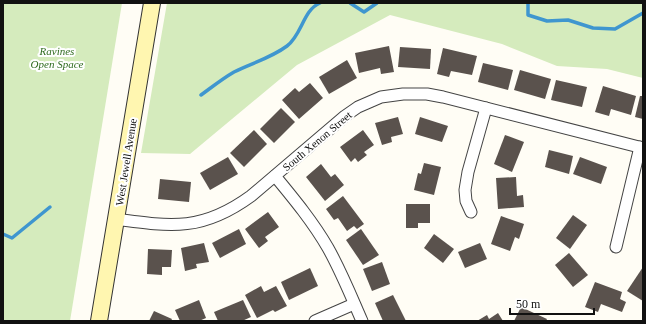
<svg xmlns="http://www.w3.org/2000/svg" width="646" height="324" viewBox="0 0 646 324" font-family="'Times New Roman',serif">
<rect width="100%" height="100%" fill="#fffdf5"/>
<g fill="#d5ebbd">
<polygon points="3,3 122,3 70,321 3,321"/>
<polygon points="167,3 643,3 643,78 607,69 557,66 502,44 390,15 297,65 190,154 141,153"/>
</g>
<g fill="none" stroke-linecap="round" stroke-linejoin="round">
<g stroke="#3f96cf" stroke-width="3.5">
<polyline points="350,3 364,12 377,3"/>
<polyline points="528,3 528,15 547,21 568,20 593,28 615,29 643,13"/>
<path d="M201,95C212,87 222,79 234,72C252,63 271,58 287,46C302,35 303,10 320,3"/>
<polyline points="3,234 12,238 50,207"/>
</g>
</g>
<g fill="#5a524d">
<polygon points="389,46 394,72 381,74 380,68 359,73 355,53"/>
<polygon points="400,47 431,49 430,69 398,67"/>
<polygon points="443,48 477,56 472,75 451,71 449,77 437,74"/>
<polygon points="347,60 357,78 329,94 319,77"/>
<polygon points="483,63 513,70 508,90 478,82"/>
<polygon points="520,70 551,79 545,99 514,90"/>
<polygon points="556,80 587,87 582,107 551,100"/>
<polygon points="310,83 323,98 299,119 282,100 295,88 299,92"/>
<polygon points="603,86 636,96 631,115 611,109 609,116 595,112"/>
<polygon points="640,96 643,96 643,119 635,117"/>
<polygon points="281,108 295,122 274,143 260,129"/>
<polygon points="398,117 403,134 391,137 392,142 382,145 375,123"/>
<polygon points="420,117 448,126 442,142 415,134"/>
<polygon points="254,130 267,144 244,167 230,153"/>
<polygon points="363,130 374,145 364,152 367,155 358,162 355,158 351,162 340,147"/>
<polygon points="505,135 524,142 512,172 494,164"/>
<polygon points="549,150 573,156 569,174 545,167"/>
<polygon points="228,157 238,174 210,190 200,173"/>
<polygon points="580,157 607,167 601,184 573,174"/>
<polygon points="424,163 441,167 434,195 414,190 418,173 421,174"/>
<polygon points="321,164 331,177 335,174 344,185 325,201 306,177"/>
<polygon points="516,177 517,196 523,195 524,207 498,209 496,178"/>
<polygon points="160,179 191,182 189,202 158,199"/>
<polygon points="343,196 364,224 357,229 354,226 347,231 338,218 334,220 326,209"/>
<polygon points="406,204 430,204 430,223 418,223 418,228 406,228"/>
<polygon points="268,212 279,227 265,237 268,241 259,248 245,229"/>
<polygon points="573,215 587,225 570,249 556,238"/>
<polygon points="501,216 524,224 519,239 515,237 510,251 491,244"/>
<polygon points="239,229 246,244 220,258 212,243"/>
<polygon points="361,229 379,255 363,265 346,240"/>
<polygon points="434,234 454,249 443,263 424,248"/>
<polygon points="204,243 209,262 196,264 197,268 185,271 181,248"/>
<polygon points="480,243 487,259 465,268 458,252"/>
<polygon points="148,249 172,250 171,267 162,267 162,275 147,274"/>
<polygon points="569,253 588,275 573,287 555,265"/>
<polygon points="382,262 390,284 372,291 363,269"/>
<polygon points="643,267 643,301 627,291"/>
<polygon points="310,268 318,286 289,300 281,282"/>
<polygon points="595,282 622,292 620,299 626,302 622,312 601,304 598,312 585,307"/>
<polygon points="261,286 264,292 276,286 287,306 275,312 273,310 257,318 245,295"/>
<polygon points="393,295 406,321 383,321 375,303"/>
<polygon points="199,300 206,318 199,321 180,321 175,310"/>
<polygon points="243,300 251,317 242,321 218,321 214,312"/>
<polygon points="521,307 547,319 546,321 514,321"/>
<polygon points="154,311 172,319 171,321 149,321"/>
<polygon points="498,313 503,321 477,321 487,315 489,319"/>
</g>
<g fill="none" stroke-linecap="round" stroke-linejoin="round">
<defs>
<g id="minor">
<path d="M275,176C294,199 313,222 328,248C341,271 351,296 362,321"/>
<polyline points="471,212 466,201 465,190 468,172 486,108"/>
<path d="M116,219C173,227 203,231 251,196L345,116L358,107L381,97L403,94H427L443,97L643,148"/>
<polyline points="616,247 640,147"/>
<polyline points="315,321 354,304"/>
</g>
<polyline id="secondary" points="99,321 152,3"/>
</defs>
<use href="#minor" stroke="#444" stroke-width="13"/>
<use href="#secondary" stroke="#333" stroke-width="18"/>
<use href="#minor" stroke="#fff" stroke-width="11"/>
<use href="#secondary" stroke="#fff6b0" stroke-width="16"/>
</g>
<g text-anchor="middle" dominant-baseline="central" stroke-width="4" stroke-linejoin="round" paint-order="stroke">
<g font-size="11" font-style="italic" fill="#2f6b1f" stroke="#fff">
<text x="57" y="51">Ravines<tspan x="57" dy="13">Open Space</tspan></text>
</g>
<g font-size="11" fill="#111" stroke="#fff">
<text transform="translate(317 141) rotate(-40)">South Xenon Street</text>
<text transform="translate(126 162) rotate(-81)">West Jewell Avenue</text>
</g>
</g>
<rect width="646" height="324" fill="none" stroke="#111111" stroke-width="8"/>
<path d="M510 308v6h84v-6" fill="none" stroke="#111111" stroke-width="2"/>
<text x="516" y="308" font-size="12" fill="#111111" stroke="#ffffff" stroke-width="3" paint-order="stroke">50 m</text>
</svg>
